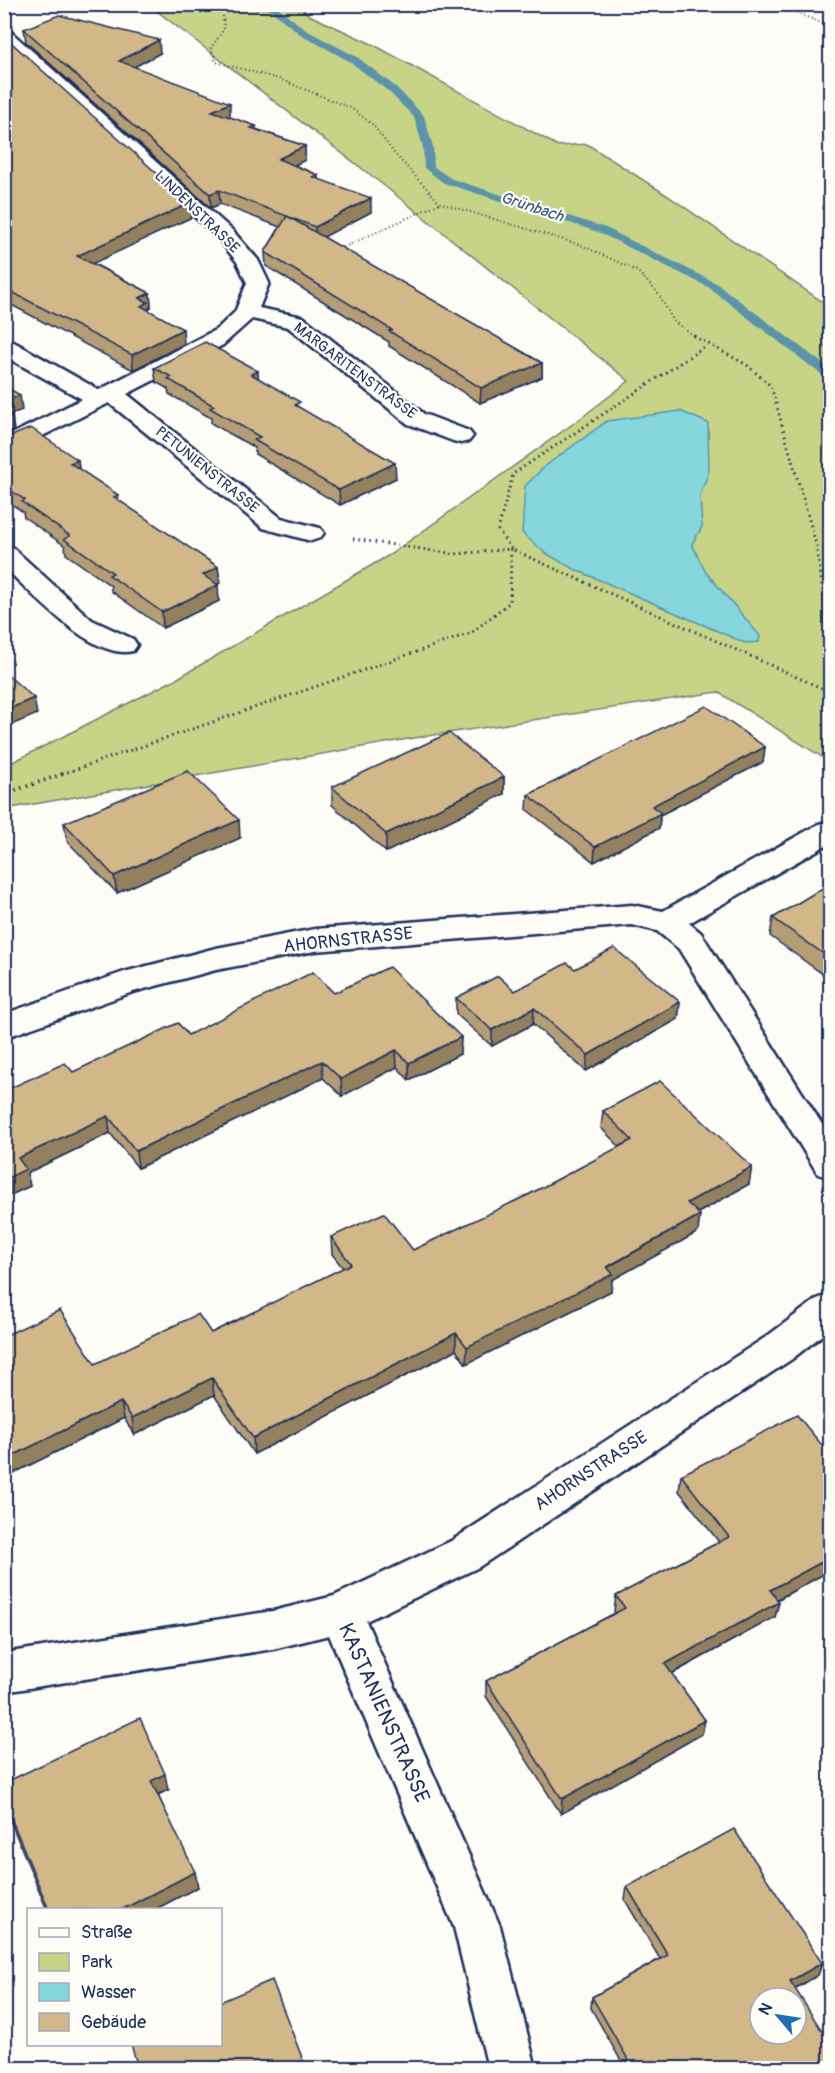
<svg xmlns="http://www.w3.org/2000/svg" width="835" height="2073" viewBox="0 0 835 2073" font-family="Pangolin,sans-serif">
<rect width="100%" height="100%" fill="#fdfcf7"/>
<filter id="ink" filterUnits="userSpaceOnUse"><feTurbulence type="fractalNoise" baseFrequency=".0167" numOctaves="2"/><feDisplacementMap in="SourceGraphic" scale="12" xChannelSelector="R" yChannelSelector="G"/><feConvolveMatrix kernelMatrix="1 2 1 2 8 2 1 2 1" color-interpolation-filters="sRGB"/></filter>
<g filter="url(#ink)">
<polygon fill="#c7d487" stroke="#718272" stroke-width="1.5" points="149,5 298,5 309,15 374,45 558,146 587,144 668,196 830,307 830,762 718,692 414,738 5,809 5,766 178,678 391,554 581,418 629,381 382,184"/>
<polygon fill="#85d6dd" stroke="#5b93aa" stroke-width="1.5" points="680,411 708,423 709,471 700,496 702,527 692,544 705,571 760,636 759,642 745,643 574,569 545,553 522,533 525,486 544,467 607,421"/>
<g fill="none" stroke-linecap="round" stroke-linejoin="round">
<polygon fill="#5b93aa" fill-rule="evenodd" points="263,4 274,4 306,30 357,57 397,88 424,116 433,147 434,167 452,179 606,228 716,283 830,369 830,386 826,385 822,375 708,287 598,232 444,183 424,168 423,147 414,117 389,92 349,61 300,34"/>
<defs>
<g id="street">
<polygon points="4,30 10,31 232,230 258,260 269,283 259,308 303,317 424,414 469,431 473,436 469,441 461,443 453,441 408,424 288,327 252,319 223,345 127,394 281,518 320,528 324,533 320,538 311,541 263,528 109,403 4,455 4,438 82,399 4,356 4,339 12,341 99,390 217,329 235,312 247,283 237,262 218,238 4,45"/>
<path d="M4,545L13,548L92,620L133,639L137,645L133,651C93,661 32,593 4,567Z"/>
<polygon points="830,821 830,843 689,923 701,933 830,1137 830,1178 818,1174 679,949 657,931 632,925 315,951 216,970 133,992 4,1038 4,1014 124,972 216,948 315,929 632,905 663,911 819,824"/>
<polygon points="830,1294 830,1329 792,1359 479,1567 366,1621 500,1926 536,2068 488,2068 454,1927 329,1635 273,1649 4,1692 4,1653 273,1611 334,1596 451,1541 766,1337 817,1299"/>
</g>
</defs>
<use href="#street" stroke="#1b2f5e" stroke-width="5"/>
<g stroke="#1b2f5e" stroke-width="2" stroke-dasharray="1 3" stroke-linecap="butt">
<polyline points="222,4 224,29 211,48 216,62 279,79 351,108 373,125 394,153 440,203 581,245 637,271 658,293 674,322 696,337"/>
<polyline points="778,4 830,27"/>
<polyline points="340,249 440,203"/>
</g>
<g stroke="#1b2f5e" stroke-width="3" stroke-dasharray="1.5 4" stroke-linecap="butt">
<polyline points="694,336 747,365 771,386 816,544 828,625 828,691"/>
<polyline points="353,539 455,554 511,549 498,530 513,474 707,345"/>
<polyline points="62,774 471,633 510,602 511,549 828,691 830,696"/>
</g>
<polyline stroke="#1b2f5e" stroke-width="4" stroke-dasharray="1.5 4.5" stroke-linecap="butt" points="4,794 66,773"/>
<use href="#street" fill="#fdfcf7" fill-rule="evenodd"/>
</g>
<g fill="#b59d75" stroke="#1b2f5e" stroke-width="1.5">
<polygon points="24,29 160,53 134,67 230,117 256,126 256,129 305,146 305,160 294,165 318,175 318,179 371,212 323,237 542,363 542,377 480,403 389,346 389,342 266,266 265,252 280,227 220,204 211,208 26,42"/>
<polygon points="5,37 192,217 92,263 150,293 151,307 149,308 149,311 184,344 133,370 4,301"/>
<polygon points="154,368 258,379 300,408 396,478 340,505 255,454 255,448 211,423 211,418 169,394 168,389 156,382"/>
<polygon points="4,439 79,469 118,495 118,500 218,567 220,583 217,584 219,601 163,628 111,591 111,586 66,554 65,546 24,517 23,512 4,499"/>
<polygon points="765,747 763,762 660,815 659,828 594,862 527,810 528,795"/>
<polygon points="504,777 504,794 386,852 332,805 332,787"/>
<polygon points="64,823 240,838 117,893 67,841"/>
<polygon points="831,883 831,980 770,936 773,918"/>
<polygon points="575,969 680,1002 678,1019 586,1071 533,1024 492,1046 456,1014 456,998 515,991"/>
<polygon points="334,993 461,1037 460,1054 409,1080 397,1067 342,1096 323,1078 138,1168 110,1133 27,1173 30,1186 4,1198 73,1072 188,1035"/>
<polygon points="603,1111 749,1184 698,1213 698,1232 612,1280 611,1291 466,1364 456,1350 254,1454 214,1395 134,1435 124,1418 4,1478 4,1336 95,1364 211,1333 343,1268 332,1254 331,1237 413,1250 530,1194 620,1147 601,1128"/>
<polygon points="831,1456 831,1570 777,1600 779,1602 775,1617 672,1674 705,1720 702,1734 561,1814 486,1696 486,1681 615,1613 614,1611 616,1596 719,1542 679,1491 681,1475"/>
<polygon points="4,1783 168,1790 158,1795 198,1887 154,1910 47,1910 4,1806"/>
<polygon points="627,1887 822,1963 818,1975 795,1989 831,2068 625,2068 591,2008 592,1997 660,1959 625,1900"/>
</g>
<g fill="#93805f" stroke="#1b2f5e" stroke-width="1.5">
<polygon points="159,40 160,53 121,74 119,61"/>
<polygon points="230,103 230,117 213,124 212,111"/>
<polygon points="305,146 305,160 279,173 278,159"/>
<polygon points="219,190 220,204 211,208 210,194"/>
<polygon points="371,198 371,212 316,241 315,227"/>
<polygon points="190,203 192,217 79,270 77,256"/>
<polygon points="150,293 151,307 149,308 150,317 142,320 139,298"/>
<polygon points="183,329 184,344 133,370 132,355"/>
<polygon points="542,363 542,377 480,403 481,388"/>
<polygon points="258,371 259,386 251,374"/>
<polygon points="20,395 22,410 4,417 4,402"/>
<polygon points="12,415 14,430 4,436 4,420"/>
<polygon points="78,460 80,475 70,463"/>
<polygon points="395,463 396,478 340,505 339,490"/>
<polygon points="218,567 220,583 204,590 203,575"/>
<polygon points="218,585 219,601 163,628 162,612"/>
<polygon points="34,698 37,714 4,728 4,711"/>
<polygon points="765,747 763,762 660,815 659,828 594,862 595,847 652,806"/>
<polygon points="504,777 504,794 386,852 386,834"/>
<polygon points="239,820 240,838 117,893 114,876"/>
<polygon points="680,1002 678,1019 586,1071 588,1055"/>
<polygon points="534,1008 533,1024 492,1046 492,1030"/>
<polygon points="461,1037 460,1054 409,1080 409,1063"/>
<polygon points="396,1050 397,1067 342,1096 341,1079"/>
<polygon points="322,1061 323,1078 138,1168 136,1151"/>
<polygon points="108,1116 110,1133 27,1173 30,1186 4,1198 4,1180 18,1158"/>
<polygon points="752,1167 749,1184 685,1220 687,1203"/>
<polygon points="700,1215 698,1232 612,1280 611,1291 466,1364 467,1347"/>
<polygon points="456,1333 456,1350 254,1454 253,1438"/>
<polygon points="212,1378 214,1395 134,1435 132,1418"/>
<polygon points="121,1402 124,1418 4,1478 4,1460"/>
<polygon points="831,1557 831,1570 767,1605 770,1590"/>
<polygon points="779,1602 775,1617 662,1679 665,1664"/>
<polygon points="705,1720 702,1734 561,1814 562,1799"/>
<polygon points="165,1774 168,1790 154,1796 151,1781"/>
<polygon points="195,1872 198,1887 154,1910 121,1910"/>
<polygon points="822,1963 818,1975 787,1993 790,1981"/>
</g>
<g fill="#d2b788" stroke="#1b2f5e" stroke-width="1.5" fill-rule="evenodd">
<polygon points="59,15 159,40 119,61 230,103 212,111 256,126 251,128 305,146 278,159 318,175 313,177 371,198 315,227 219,190 210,194 24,29"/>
<polygon points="5,37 190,203 77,256 150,293 139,298 148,302 141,306 183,329 132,355 4,288"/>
<polygon points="287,216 542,363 481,388 389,331 392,330 265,252"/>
<polygon points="205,342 258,371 251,374 300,402 295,405 395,463 339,490 254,440 260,437 210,408 214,406 168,379 172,377 154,368"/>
<polygon points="4,386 20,395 4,402"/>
<polygon points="4,410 12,415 4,420"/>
<polygon points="31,428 78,460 70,463 118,495 114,497 218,567 203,575 218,585 162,612 109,575 113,573 64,539 70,536 22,502 25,500 4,486 4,439"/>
<polygon points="4,672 34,698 4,711"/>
<polygon points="706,706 765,747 652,806 661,813 595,847 528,795"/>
<polygon points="449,733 504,777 386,834 332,787"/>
<polygon points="188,771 239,820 114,876 64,823"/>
<polygon points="831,883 831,959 773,918"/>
<polygon points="614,948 680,1002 588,1055 534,1008 492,1030 456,998 498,976 515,991 567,963 575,969"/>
<polygon points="389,967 461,1037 409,1063 396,1050 341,1079 322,1061 136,1151 108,1116 18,1158 26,1169 4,1180 4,1091 65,1063 73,1072 178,1023 188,1035 313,972 334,993"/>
<polygon points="660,1081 752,1167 687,1203 700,1215 607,1267 613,1274 467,1347 456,1333 253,1438 212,1378 132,1418 121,1402 4,1460 4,1336 60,1310 95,1364 198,1314 211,1333 351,1264 331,1237 384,1213 413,1250 530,1194 632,1140 603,1111"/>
<polygon points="797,1415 831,1456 831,1557 770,1590 779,1602 665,1664 705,1720 562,1799 486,1681 625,1608 616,1596 729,1537 681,1475"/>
<polygon points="140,1718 165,1774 151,1781 195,1872 121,1910 49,1910 4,1801 4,1783"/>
<path d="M734,1829L822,1963L790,1981L831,2045V2068H633L592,1997L668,1955L627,1887ZM760,1998H796V2034H760Z"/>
<polygon points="272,1980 306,2068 138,2068 131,2044 220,2044 220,2002"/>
</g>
</g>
<g text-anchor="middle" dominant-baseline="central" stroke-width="4.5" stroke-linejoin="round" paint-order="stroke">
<g font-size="15" fill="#1b2f5e" stroke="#fdfcf7">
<text transform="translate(197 212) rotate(44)">LINDENSTRASSE</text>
<text transform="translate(355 371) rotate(37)">MARGARITENSTRASSE</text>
<text transform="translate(207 470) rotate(39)">PETUNIENSTRASSE</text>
</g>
<g font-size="16" font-style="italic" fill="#36597e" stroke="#fdfcf7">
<text transform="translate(532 207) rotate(18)">Grünbach</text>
</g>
<g font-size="18" fill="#1b2f5e" stroke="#fdfcf7">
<text transform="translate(348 940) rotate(-6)">AHORNSTRASSE</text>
<text transform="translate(591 1471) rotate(-33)">AHORNSTRASSE</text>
</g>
<g font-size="21" fill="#1b2f5e" stroke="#fdfcf7">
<text transform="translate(384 1713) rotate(66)">KASTANIENSTRASSE</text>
</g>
</g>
<rect width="835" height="2073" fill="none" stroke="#fdfcf7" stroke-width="24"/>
<rect x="12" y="12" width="811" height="2049" fill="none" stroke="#1b2f5e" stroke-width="2" filter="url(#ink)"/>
<rect x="27" y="1908" width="195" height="138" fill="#fdfcf7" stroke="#a3aaba" stroke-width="1.5"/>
<rect x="39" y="1928" width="30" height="9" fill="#fdfcf7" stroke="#a3aaba" stroke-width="1.5"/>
<text x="81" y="1938" font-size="18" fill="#1b2f5e">Straße</text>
<rect x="39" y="1953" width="30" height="18" fill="#c7d487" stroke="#a3aaba" stroke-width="1.5"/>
<text x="81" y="1968" font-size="18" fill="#1b2f5e">Park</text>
<rect x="39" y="1983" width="30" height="18" fill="#85d6dd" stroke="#a3aaba" stroke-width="1.5"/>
<text x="81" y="1998" font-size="18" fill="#1b2f5e">Wasser</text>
<rect x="39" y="2013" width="30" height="18" fill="#d2b788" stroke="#a3aaba" stroke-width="1.5"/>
<text x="81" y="2028" font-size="18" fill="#1b2f5e">Gebäude</text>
<g transform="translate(778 2016) rotate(299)"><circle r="28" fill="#fdfcf7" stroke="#a3aaba" stroke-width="1.5"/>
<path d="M0-4.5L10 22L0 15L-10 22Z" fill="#1f6fb2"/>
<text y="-9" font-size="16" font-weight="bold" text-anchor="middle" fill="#1b2f5e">N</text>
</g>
</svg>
